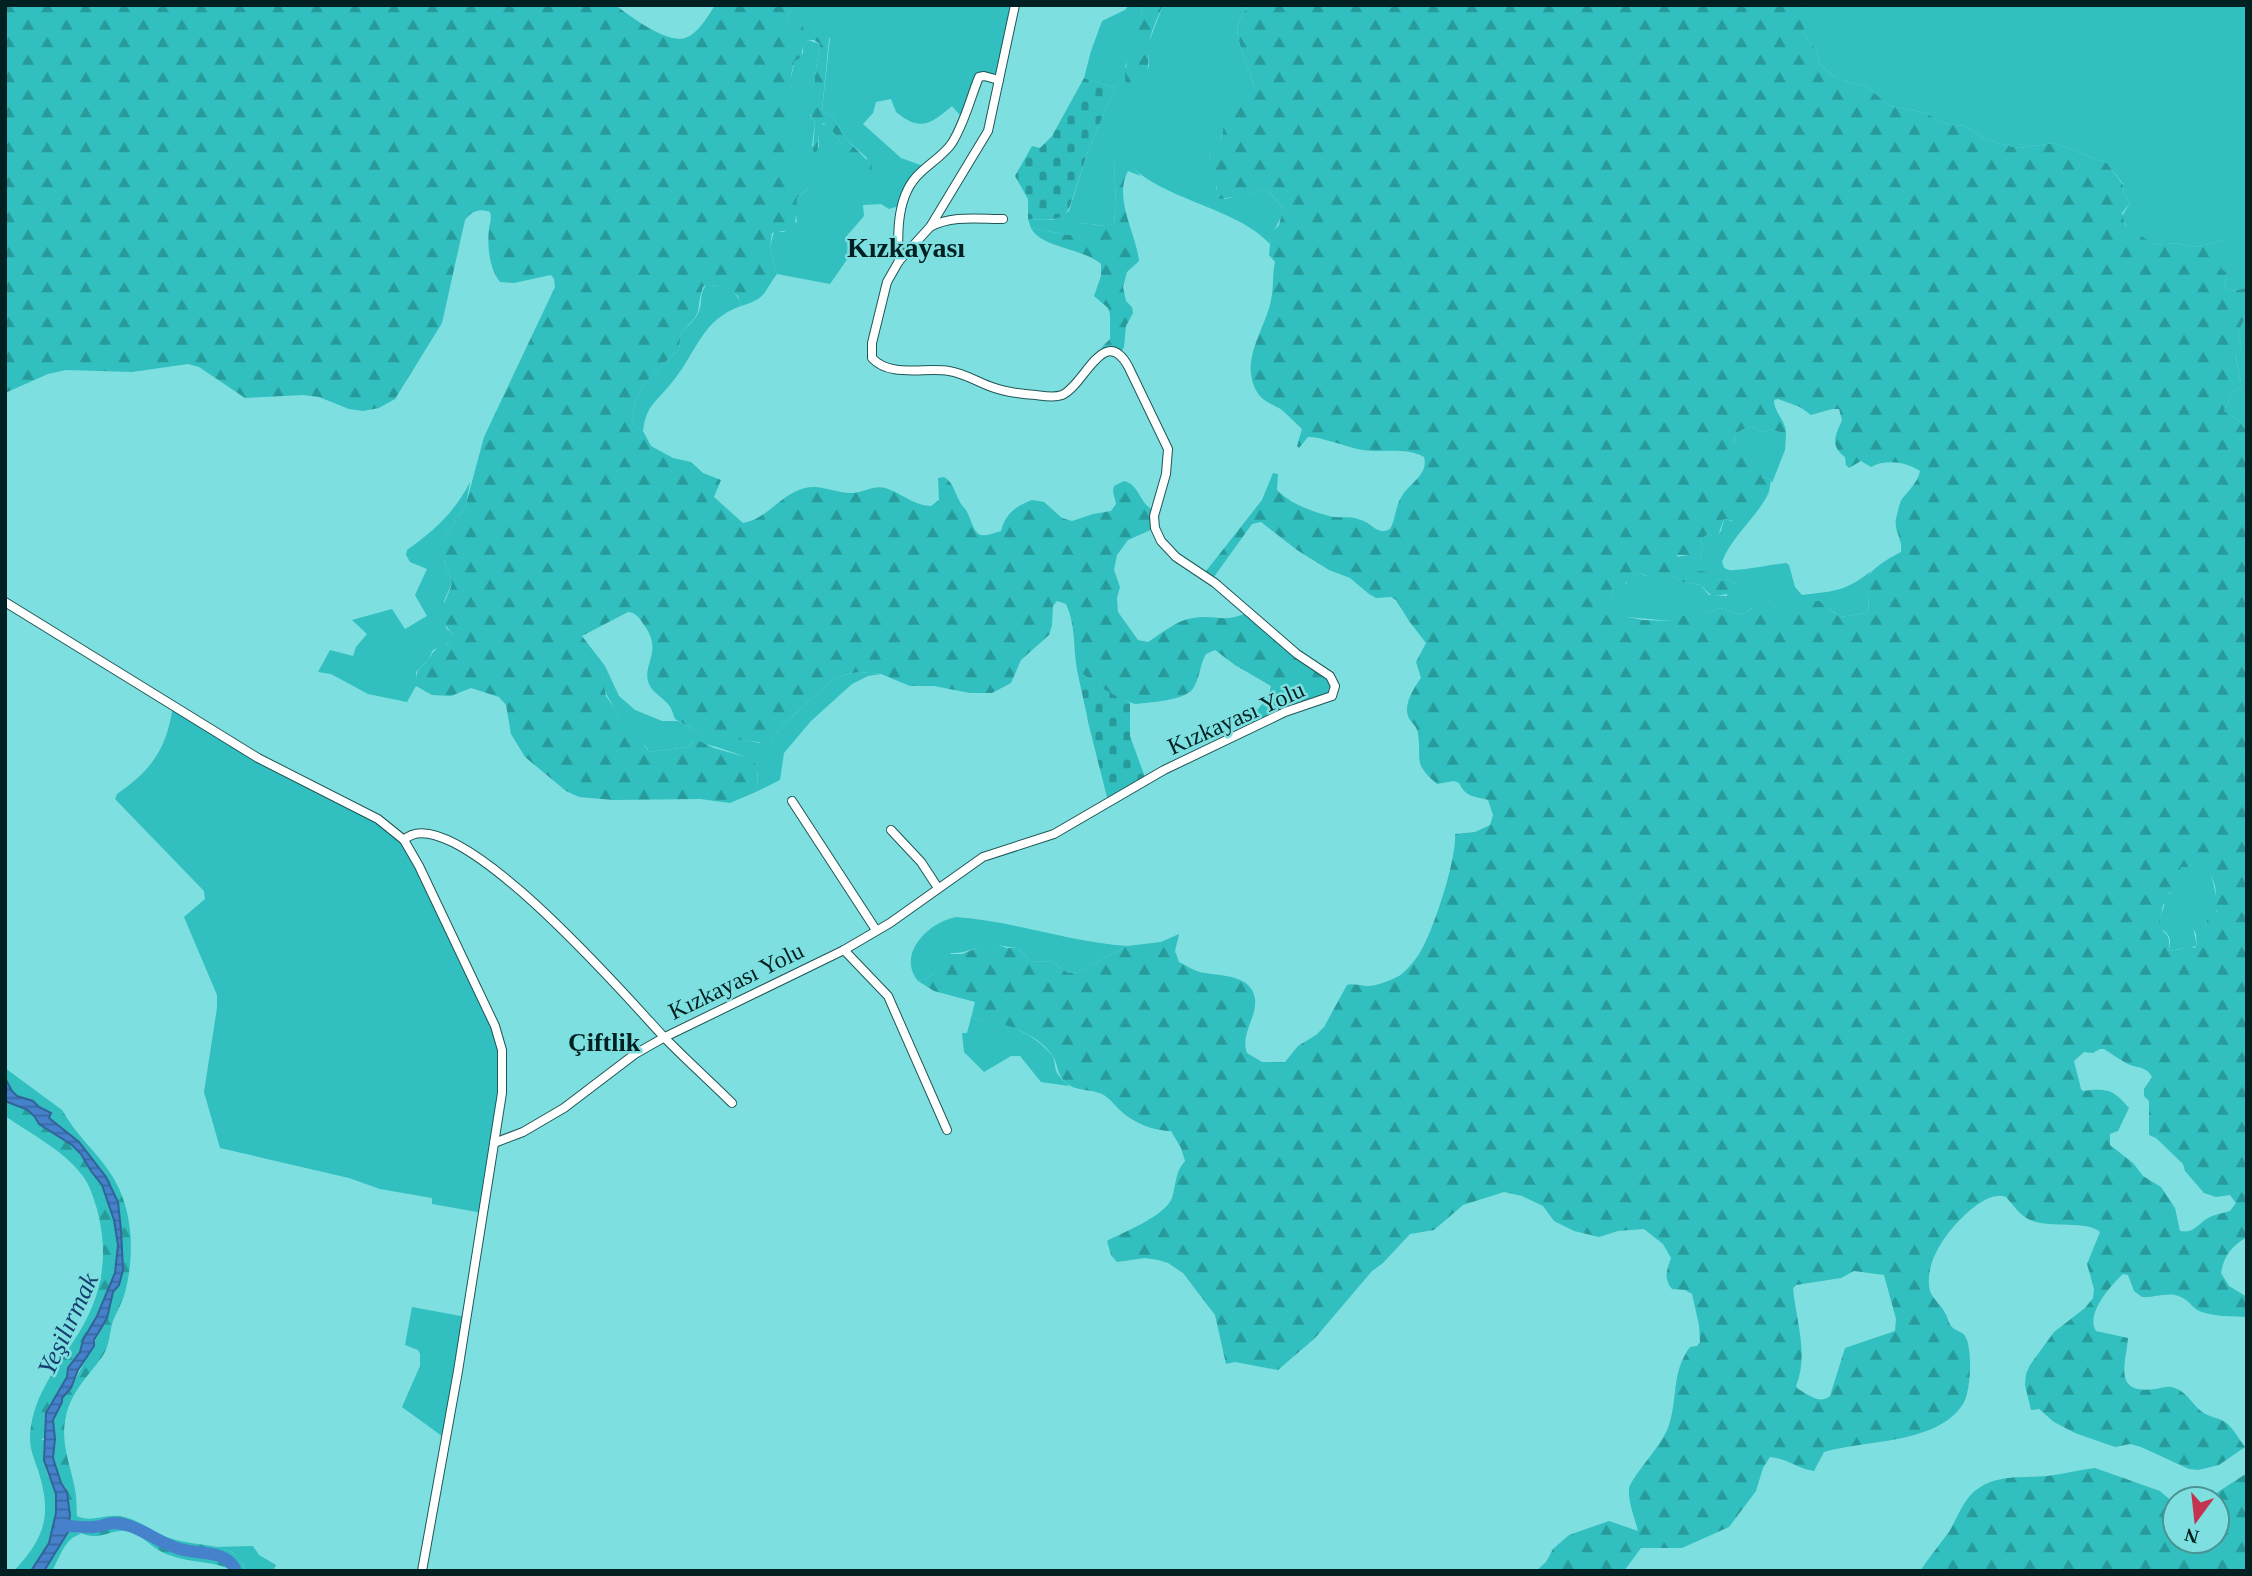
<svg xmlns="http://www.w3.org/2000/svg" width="2252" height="1576" viewBox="0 0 2252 1576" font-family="'Times New Roman',serif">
<defs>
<pattern id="forest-firs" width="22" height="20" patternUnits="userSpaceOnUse" patternTransform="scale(1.75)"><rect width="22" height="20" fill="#31bfbf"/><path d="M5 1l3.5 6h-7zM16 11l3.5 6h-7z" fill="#279b9b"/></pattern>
<pattern id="cemetery-stones" width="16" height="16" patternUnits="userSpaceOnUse" patternTransform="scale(1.75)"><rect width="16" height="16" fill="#31bfbf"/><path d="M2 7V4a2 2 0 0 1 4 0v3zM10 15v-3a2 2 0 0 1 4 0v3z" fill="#279b9b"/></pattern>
<pattern id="water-rules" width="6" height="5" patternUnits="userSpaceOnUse" patternTransform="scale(1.75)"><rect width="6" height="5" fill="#4681cb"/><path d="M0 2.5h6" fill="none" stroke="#3869a4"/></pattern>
</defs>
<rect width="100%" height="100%" fill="#7ddfdf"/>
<g fill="#31bfbf">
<path d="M794,5H1015L999,80L981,76L964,120L952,106C931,124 920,132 896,112L891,99L876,102L873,113L863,124L901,158L926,167L914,178L902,205L889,209L881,204L863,205L864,216L845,238L855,248L830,284L777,274L770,247L774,232H784L797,222L795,207L797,198L809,188L790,168L786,153V143L791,113L790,81L795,61L803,53V46L808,40L820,44L815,76V98L810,115L815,123L812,146L819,147L818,131L821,124L828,125L852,158L866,169L867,158L847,140L834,118L822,110L830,38L800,31L794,35L787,17Z"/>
<path d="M1129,5H1141C1144,25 1134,49 1125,67L1142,83L1149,66V42L1163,5H1249C1245,11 1239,18 1238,25C1234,39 1252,73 1255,90L1225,126L1218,146L1209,151C1209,165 1220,176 1216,189L1225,199L1233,197L1246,198C1267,182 1269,192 1283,208C1282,222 1271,230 1270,244C1235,206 1156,199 1126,160L1114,161L1116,206L1114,224L1107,226L1081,223L1074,228L1071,235H1068L1031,228L1028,219L1053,220L1069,211L1088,151L1115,88L1084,78L1091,51L1102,21L1125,10Z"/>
<path d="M1799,5H2247V288L2232,291L2224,287L2227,273L2221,268C2221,259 2226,252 2225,240L2196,247L2175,243L2155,245L2127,228L2122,216L2130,203L2124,194L2123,184L2107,163L2054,143L2019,148L2004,145L1982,137L1965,126L1943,123L1926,113L1890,106L1866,86L1845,81L1830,74L1819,63L1817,50L1803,34L1806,16Z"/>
<path d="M706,285C723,285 737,288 741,306C701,320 697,352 673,381C658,401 646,404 643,431L634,425C628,391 658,370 679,349L681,332C689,325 697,319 700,308C702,299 700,293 706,285Z"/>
<polygon points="2247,313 2247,428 2244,428 2239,421 2224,411 2233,391 2242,388 2235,354 2241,344 2238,333"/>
<polygon points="1749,426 1763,432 1770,429 1786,434 1785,450 1772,483 1771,480 1762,477 1734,445 1735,434"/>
<path d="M470,482L466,504L444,539V560L452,583L444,601L446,628L454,635C451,645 442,646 433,650L428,660L416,672V686L407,702L368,694L331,674L318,672L330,650L353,656L356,647L367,634L352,620L392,609L405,629L427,616L415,595L427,569L410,562L406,555L407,550C434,531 455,512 470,482Z"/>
<path d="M1769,492C1757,518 1732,535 1722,562C1724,567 1723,568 1729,570C1732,572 1777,564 1786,563L1789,565L1795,587L1802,595C1834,591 1845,592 1871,571C1860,585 1872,598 1867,613L1840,617C1832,610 1823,603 1811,602L1805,608C1794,608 1786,608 1775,608L1768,601L1752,608L1743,615L1720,608L1706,613L1678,617L1671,621L1627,617L1615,608L1611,598L1613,588L1626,584L1628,578L1639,573L1646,576H1673L1682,582L1700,585L1709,595L1727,596L1728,590L1735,583L1729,579L1720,581L1700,572L1688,573L1679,568L1673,560L1675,557L1695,554L1700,559L1703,548L1700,539L1709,534L1714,537L1721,531L1724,519L1732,521Z"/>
<path d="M605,666L619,696L635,710L662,721H678L693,729L759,743L771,739L784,724L830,682L844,675L859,672L881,674L868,676L852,684L811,721L784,753L780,780L758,791C757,783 759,771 755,764C752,757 704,742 694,742L688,747L649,752C643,739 631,740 623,730C620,725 619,719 617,714C610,697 596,685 605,666Z"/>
<path d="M173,706L258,758L341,800L404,840L489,1011L504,1069L483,1213L432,1204V1198L380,1189L349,1178L220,1148L204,1092L217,1008V995L184,917L205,899L204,891L115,799L117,794C152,770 167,748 173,706Z"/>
<path d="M2192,865C2208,865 2211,873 2214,886C2215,894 2218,900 2217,909C2215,916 2207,921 2205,927H2193L2197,946L2169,951C2169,946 2172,940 2168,935C2165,931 2160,928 2160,921C2161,912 2166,903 2167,894L2171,893L2181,866L2189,867Z"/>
<path d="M956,917C1014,921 1069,942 1127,946L1079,972L1068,973L1053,962L1031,961L1018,948C1008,948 999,944 990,945C976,946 966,954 951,953L933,975L918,981C896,954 929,922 956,917Z"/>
<path d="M971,1018C1000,1021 1030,1030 1050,1053C1056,1059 1054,1067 1057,1073C1060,1078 1065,1082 1069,1086L1041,1082L1020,1056H1011L984,1072L964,1052L962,1033H967Z"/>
<polygon points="5,1068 62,1110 64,1113 61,1114 58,1126 33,1101 21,1098 12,1091 5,1078"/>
<polygon points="412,1307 466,1317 446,1439 402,1407 420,1366 420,1354 418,1350 405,1345"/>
<path d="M30,1438L44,1440C44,1451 44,1462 47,1473C50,1480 55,1486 56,1493C62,1521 47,1550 31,1571H14C46,1536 52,1515 38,1470C34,1458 30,1450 30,1438Z"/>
<path d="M70,1530L81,1534C64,1538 60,1558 52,1571H44L66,1533Z"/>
<path d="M253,1546L259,1555L276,1565L273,1571H245C242,1552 229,1550 213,1547Z"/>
</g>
<g fill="url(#forest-firs)" fill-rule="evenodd">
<path d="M5,5H615C630,16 667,44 685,38C698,34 708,16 715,5H794L787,17L794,34L800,31L803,24H825L830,29L822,110L834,118L847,140L872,165L871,171C847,165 840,132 823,123C815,130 821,143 816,153L813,151L815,123L809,112L815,98V76L820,44L814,40H808L803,46L801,57L795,61C786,83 794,100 791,122C789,142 782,149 792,170L803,174L812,181V185L797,198L795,229L772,233L770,247L777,274C762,294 767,298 741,306L738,296C728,287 719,285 706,285L703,287C694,315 706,309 681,332L679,349C658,370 628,391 634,425L643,431L651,446L673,458L691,462L703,473L721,480L714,497L743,523C766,520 782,493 805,488C822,484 836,494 853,493C865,492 874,485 885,488C902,493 912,505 931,506L939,500L938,478L944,477C953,482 954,491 959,500C961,506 966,508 968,514C977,535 975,540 1001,531C1005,514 1016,506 1032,500L1044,502L1062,518L1072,521L1093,514L1111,511L1116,504L1113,491L1114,486L1124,481C1141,485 1139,506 1155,510V528L1128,540L1117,555L1114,570L1120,587L1117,598L1118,612L1138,640L1148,642C1162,633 1177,620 1193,618C1217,614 1223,624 1249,612L1322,670L1334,691L1247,728C1251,713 1269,701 1271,686L1235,665L1215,650L1206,654C1200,664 1200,677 1194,687C1187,701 1150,702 1135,704C1113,698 1095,683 1077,670C1073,647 1076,626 1066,604L1057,601L1053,606L1052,625L1049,635L1021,660L1011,683L992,693H970L934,686H910L881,674L859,672L844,675L830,682L784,724L771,739L764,743L730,738L693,729L675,719C673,714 672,708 668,704C662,697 653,693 649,684C641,665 664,652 644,625C640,619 637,613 628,612L582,636L605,666L602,676L606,696L615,709L624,731L640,740L649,752L688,747L697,740L714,748L752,759L757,767L758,791L730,803L700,799L613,800L579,797L566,791L525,757L511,734L506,705L499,697L471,688L451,696L432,695L416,686C416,670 417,672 427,661C435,651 434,647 448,644L454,635C431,612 445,608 452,583L444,560V539L466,504L484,437L555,287L554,279L551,275L514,283L500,282C489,268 487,246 489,229C490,222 492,219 490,212C479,208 472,211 465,220L442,323L395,399L379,408L363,411L349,409L319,397L303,395L245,398L199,367L188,364L132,372L66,370L48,374L5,393Z"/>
<path d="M1141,5H1163C1158,16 1153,27 1150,38C1147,54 1154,90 1127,89C1118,60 1145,36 1141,5Z"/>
<path d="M1249,5H1799L1807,16L1803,34L1817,50L1819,63L1830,74L1845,81L1866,86L1890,106L1926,113L1943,123L1965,126L1982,137L2004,145L2019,148L2054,143L2107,163L2123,185L2124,194L2130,203L2122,213L2125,225L2155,245L2175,243L2196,247L2225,240V256L2221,268L2227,273L2224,287L2232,291L2247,288V313L2238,333L2241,344L2235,355L2242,388L2233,391L2224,411L2239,421L2244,428H2247V1237C2232,1246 2224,1255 2221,1273L2229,1286L2247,1297V1317C2233,1316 2216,1317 2202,1312C2190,1308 2191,1299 2175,1295C2163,1293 2153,1298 2142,1297L2134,1291L2128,1275L2123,1274C2111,1285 2085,1314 2096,1331L2128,1338C2126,1364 2112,1395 2156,1389C2164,1387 2170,1385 2177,1389C2188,1394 2192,1404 2201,1411C2208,1417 2217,1417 2225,1422C2233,1427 2239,1440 2245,1447L2219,1465L2198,1470L2189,1469L2141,1447L2130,1444L2115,1447L2075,1433L2054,1422L2039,1409L2031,1410L2025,1385L2026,1374L2030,1365L2054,1332L2085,1308L2093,1298L2094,1289L2087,1264L2100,1232C2087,1220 2050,1229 2030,1220C2020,1215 2013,1205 2006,1197C1993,1192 1978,1204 1968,1212C1948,1230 1923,1262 1930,1291C1933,1299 1941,1305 1945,1313C1948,1317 1948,1323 1952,1327C1955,1331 1962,1331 1965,1336C1973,1349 1971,1392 1963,1404C1938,1444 1865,1440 1824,1452L1814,1471C1798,1469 1786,1458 1770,1457L1763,1468L1756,1491L1729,1527L1682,1548H1641L1624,1571H1536L1546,1562L1553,1549L1569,1535L1609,1521L1638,1531C1635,1519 1628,1502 1629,1489C1630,1478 1663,1445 1669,1425C1678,1398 1671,1373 1690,1347L1697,1346L1700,1342L1699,1325L1692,1294L1685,1290L1672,1289C1663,1278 1667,1270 1671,1258L1663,1244L1644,1229L1618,1231L1599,1237L1574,1231L1554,1221L1543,1206L1522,1196L1504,1192L1463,1205L1434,1230L1410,1234L1383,1263L1372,1271L1315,1338L1278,1370L1235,1362L1226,1364L1215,1315L1183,1273L1168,1263L1158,1260L1145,1258L1117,1262L1111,1255L1107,1241C1125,1231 1164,1217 1172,1198C1176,1185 1175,1172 1185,1161L1181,1148L1171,1131C1154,1131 1134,1123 1122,1112C1115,1106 1110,1098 1102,1094C1091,1089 1075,1091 1066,1083C1056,1074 1059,1065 1052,1055C1036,1031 997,1021 971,1018L975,1002L934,991L918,981L933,975L938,966L937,960L945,954H962L984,945L995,944L1007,948H1018L1031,961L1053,962L1068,973L1079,972L1127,946L1161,942L1179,934L1175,951L1179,962C1187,966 1196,972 1205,973C1222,976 1252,975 1255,999C1257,1018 1240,1034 1247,1053L1262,1062H1285L1298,1046L1316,1035L1324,1027L1347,985C1354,983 1360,986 1368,986C1377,986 1391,980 1399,976C1408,970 1418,957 1423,947C1435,925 1457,858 1455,834L1475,832L1490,825L1493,815L1488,800C1475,796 1466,798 1459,783L1454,781L1437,784C1412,762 1422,762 1418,734C1417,727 1414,725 1410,720C1401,707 1414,688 1421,678L1416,662L1426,643L1409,621L1396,600L1391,597L1376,598L1369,594L1350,578L1329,570L1297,550L1261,522L1252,524L1211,581L1203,575L1262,500L1273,473L1278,474L1277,490C1290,504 1315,513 1333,517C1343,518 1352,516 1361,520C1374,524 1377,536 1390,529C1396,519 1395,506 1402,496C1410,483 1429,474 1424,457C1405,447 1384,453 1363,450C1349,448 1320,436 1308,437L1299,448L1297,446L1302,429C1295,423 1289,416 1282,410C1275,405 1264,402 1259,395C1237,363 1265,331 1271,300C1274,288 1272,275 1275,262L1269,255L1271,234L1279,225L1283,208C1270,193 1266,181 1246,199L1233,197L1219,199L1216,194C1219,178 1210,168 1209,151C1221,144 1226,132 1222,117L1227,107L1255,90C1252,73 1234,39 1238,25C1239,18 1245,11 1249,5ZM1778,399L1800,407L1811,415L1832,409H1839L1842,420C1836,435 1829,445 1845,457L1846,465L1849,468L1861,461L1871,467C1886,459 1906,462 1920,471C1918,482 1909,490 1902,499C1900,502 1898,510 1897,515C1892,530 1903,537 1901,552C1891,557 1864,572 1865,585C1866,596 1871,602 1867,613L1840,617L1819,601H1811L1805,608C1794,608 1786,608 1775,608L1768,601H1762L1743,615L1720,608L1706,613L1702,611L1678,617L1671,621L1644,620L1627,617L1615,607L1611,598L1613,588L1623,587L1629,578L1639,573L1647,576H1673L1682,582L1700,585L1712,596L1729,594V590L1735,583L1729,579L1720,581C1716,579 1714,575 1710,574C1694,565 1692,582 1674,560L1678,555H1695L1696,561L1700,559L1703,548L1700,539L1709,534L1714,537L1718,535L1724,519L1735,521L1769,492L1771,480L1762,477L1758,464L1748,460L1734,443L1735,434L1749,426L1763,432L1770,429L1786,434C1786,420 1774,413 1774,400ZM2192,865C2211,865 2220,888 2214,903L2217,911L2208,918L2205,927L2192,921L2191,924L2196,934L2197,946L2194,948L2187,945L2182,949L2169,951C2168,942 2172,939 2163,931L2164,927L2160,921L2163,905L2167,903V894L2176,890V884L2181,867H2189ZM2100,1049H2104C2112,1054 2119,1059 2126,1063C2136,1069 2146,1065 2152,1077L2144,1089V1096L2149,1101V1135L2156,1138L2183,1164L2185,1171L2204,1193L2216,1197L2230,1195L2236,1203L2230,1211C2224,1213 2217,1214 2212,1216C2199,1221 2196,1234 2180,1231L2175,1208L2161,1187L2143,1176L2133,1163L2110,1145V1134L2118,1131L2129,1108C2113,1089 2107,1088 2083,1091L2081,1089L2074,1061L2084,1052L2093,1053ZM1854,1271L1884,1275L1896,1319L1895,1331L1845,1348L1830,1396C1819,1405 1808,1394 1798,1389L1796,1386C1809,1355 1796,1321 1793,1288L1796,1285L1841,1278Z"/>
<path d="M1117,157L1126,160L1141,176L1128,171C1113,198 1136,233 1139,261L1127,272L1123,287L1126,301L1132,307L1133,313L1126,326L1124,347L1120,354H1102V347L1110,339V314L1108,308L1094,296L1101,276V264C1083,248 1041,248 1031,228L1068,235H1071L1075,224C1088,221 1101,229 1114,224L1116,206L1114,161Z"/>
<path d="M5,1101L28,1110L46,1129L72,1145L81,1154L91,1171L102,1185L114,1220L118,1245L115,1273L80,1352L68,1368L67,1377L46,1413L45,1437L39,1441L30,1438C31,1400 54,1371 73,1342C102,1299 110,1258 97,1209C93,1197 90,1185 82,1175C63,1150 31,1134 5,1116Z"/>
<path d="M64,1113C81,1143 110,1162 122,1196C134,1227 133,1265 124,1296C121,1305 116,1313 113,1321C109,1333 110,1346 102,1357C89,1375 71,1392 66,1416C60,1443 70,1463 75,1489C77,1498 76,1507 77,1516C90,1523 105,1514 119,1516C140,1519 154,1534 173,1539C194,1546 224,1543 241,1558L245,1571C230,1571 227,1567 214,1564C196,1561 178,1560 162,1552C150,1546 143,1536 130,1532C114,1528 106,1537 93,1536C83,1536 78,1529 68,1532L70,1515L66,1488L61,1483L53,1457L55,1439L53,1419L62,1402V1398L71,1388L106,1320L113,1292L119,1285L122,1275V1256L118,1202L111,1187L78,1142L58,1126L60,1115Z"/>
<path d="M2095,1468L2160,1491L2175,1504V1541H2217V1499H2212L2218,1492L2247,1473V1571H1920C1929,1558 1939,1545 1949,1532C1958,1517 1964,1497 1979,1488C1999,1474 2024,1478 2047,1476C2063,1474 2079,1470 2095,1468Z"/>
</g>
<g fill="url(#cemetery-stones)">
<path d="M1084,78L1115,88L1088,151L1070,206C1062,224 1045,219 1028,219V199L1015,176L1032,146L1040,148L1052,136Z"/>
<polygon points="1077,670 1105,690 1130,703 1130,736 1146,780 1108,801 1090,730"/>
</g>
<polygon fill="url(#water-rules)" stroke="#316498" stroke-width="2" points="5,1078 12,1091 17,1096 33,1101 39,1107 51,1113 49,1118 79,1142 106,1177 118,1202 121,1230 123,1270 119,1285 113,1292 107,1318 94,1340 94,1346 78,1370 71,1388 62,1398 62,1402 53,1420 55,1439 53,1458 61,1483 67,1492 70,1515 68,1532 44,1571 31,1571 49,1543 56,1513 56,1494 44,1460 46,1413 67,1377 68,1368 80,1352 83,1340 97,1316 115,1273 118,1245 114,1220 102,1185 91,1171 81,1154 72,1145 39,1124 35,1117 28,1110 5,1101"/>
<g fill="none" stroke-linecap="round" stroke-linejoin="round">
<path stroke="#4681cb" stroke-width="12" d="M61,1525C72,1526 83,1528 94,1527C101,1527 107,1523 115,1523C138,1524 158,1543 180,1549C200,1555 227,1549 236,1571"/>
<defs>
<g id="minor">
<path d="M930,227C951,215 979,219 1003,219"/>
<path d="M899,261C897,232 897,194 920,173C930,163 944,155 952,143C965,122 970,99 979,77L984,76L999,80"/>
<polyline points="5,602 258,758 378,819 404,840 419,866 495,1026 502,1050 502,1093 458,1371 422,1571"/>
<polyline points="792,801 876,930"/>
<polyline points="891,830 921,862 938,888"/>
<path d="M404,840C451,793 631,1002 663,1036C685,1059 709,1080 732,1103"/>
<polyline points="844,950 888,996 947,1130"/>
<path d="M494,1143L523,1132L564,1108L635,1054L665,1037L844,950L890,923L983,857L1054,834L1164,770L1285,712L1332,696L1335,686L1330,676L1297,654L1215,583L1176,557L1161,541L1155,528L1154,516L1166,474L1168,449L1128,366C1104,323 1084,386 1062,395C1054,398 1044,396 1036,395C1020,394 1004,392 989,386C976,381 963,373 949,371C925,367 890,378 872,358V343L887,282L899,261L930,227L988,131L1015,5"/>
</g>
</defs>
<use href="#minor" stroke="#215656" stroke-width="10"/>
<use href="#minor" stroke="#fff" stroke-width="8"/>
</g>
<g text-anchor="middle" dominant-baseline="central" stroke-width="5" stroke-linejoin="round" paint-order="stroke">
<g font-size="24" fill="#012021" stroke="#7ddfdf">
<text transform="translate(1236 718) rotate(-24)">Kızkayası Yolu</text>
<text transform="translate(736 981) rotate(-26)">Kızkayası Yolu</text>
</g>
<g font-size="26" font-weight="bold" fill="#012021" stroke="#7ddfdf">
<text x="604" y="1042">Çiftlik</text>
</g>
<g font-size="26" font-style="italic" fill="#163e70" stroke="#7ddfdf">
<text transform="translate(68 1324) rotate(-65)">Yeşilırmak</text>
</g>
<g font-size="28" font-weight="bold" fill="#012021" stroke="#7ddfdf">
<text x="906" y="247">Kızkayası</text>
</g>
</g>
<rect width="2252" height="1576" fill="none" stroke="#012021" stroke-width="14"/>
<g transform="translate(2196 1520) rotate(195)"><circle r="33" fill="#7ddfdf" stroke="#4b9393" stroke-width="2"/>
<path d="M0-5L12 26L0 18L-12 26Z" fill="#c5344e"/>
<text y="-10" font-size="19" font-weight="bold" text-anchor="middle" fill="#012021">N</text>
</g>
</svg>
